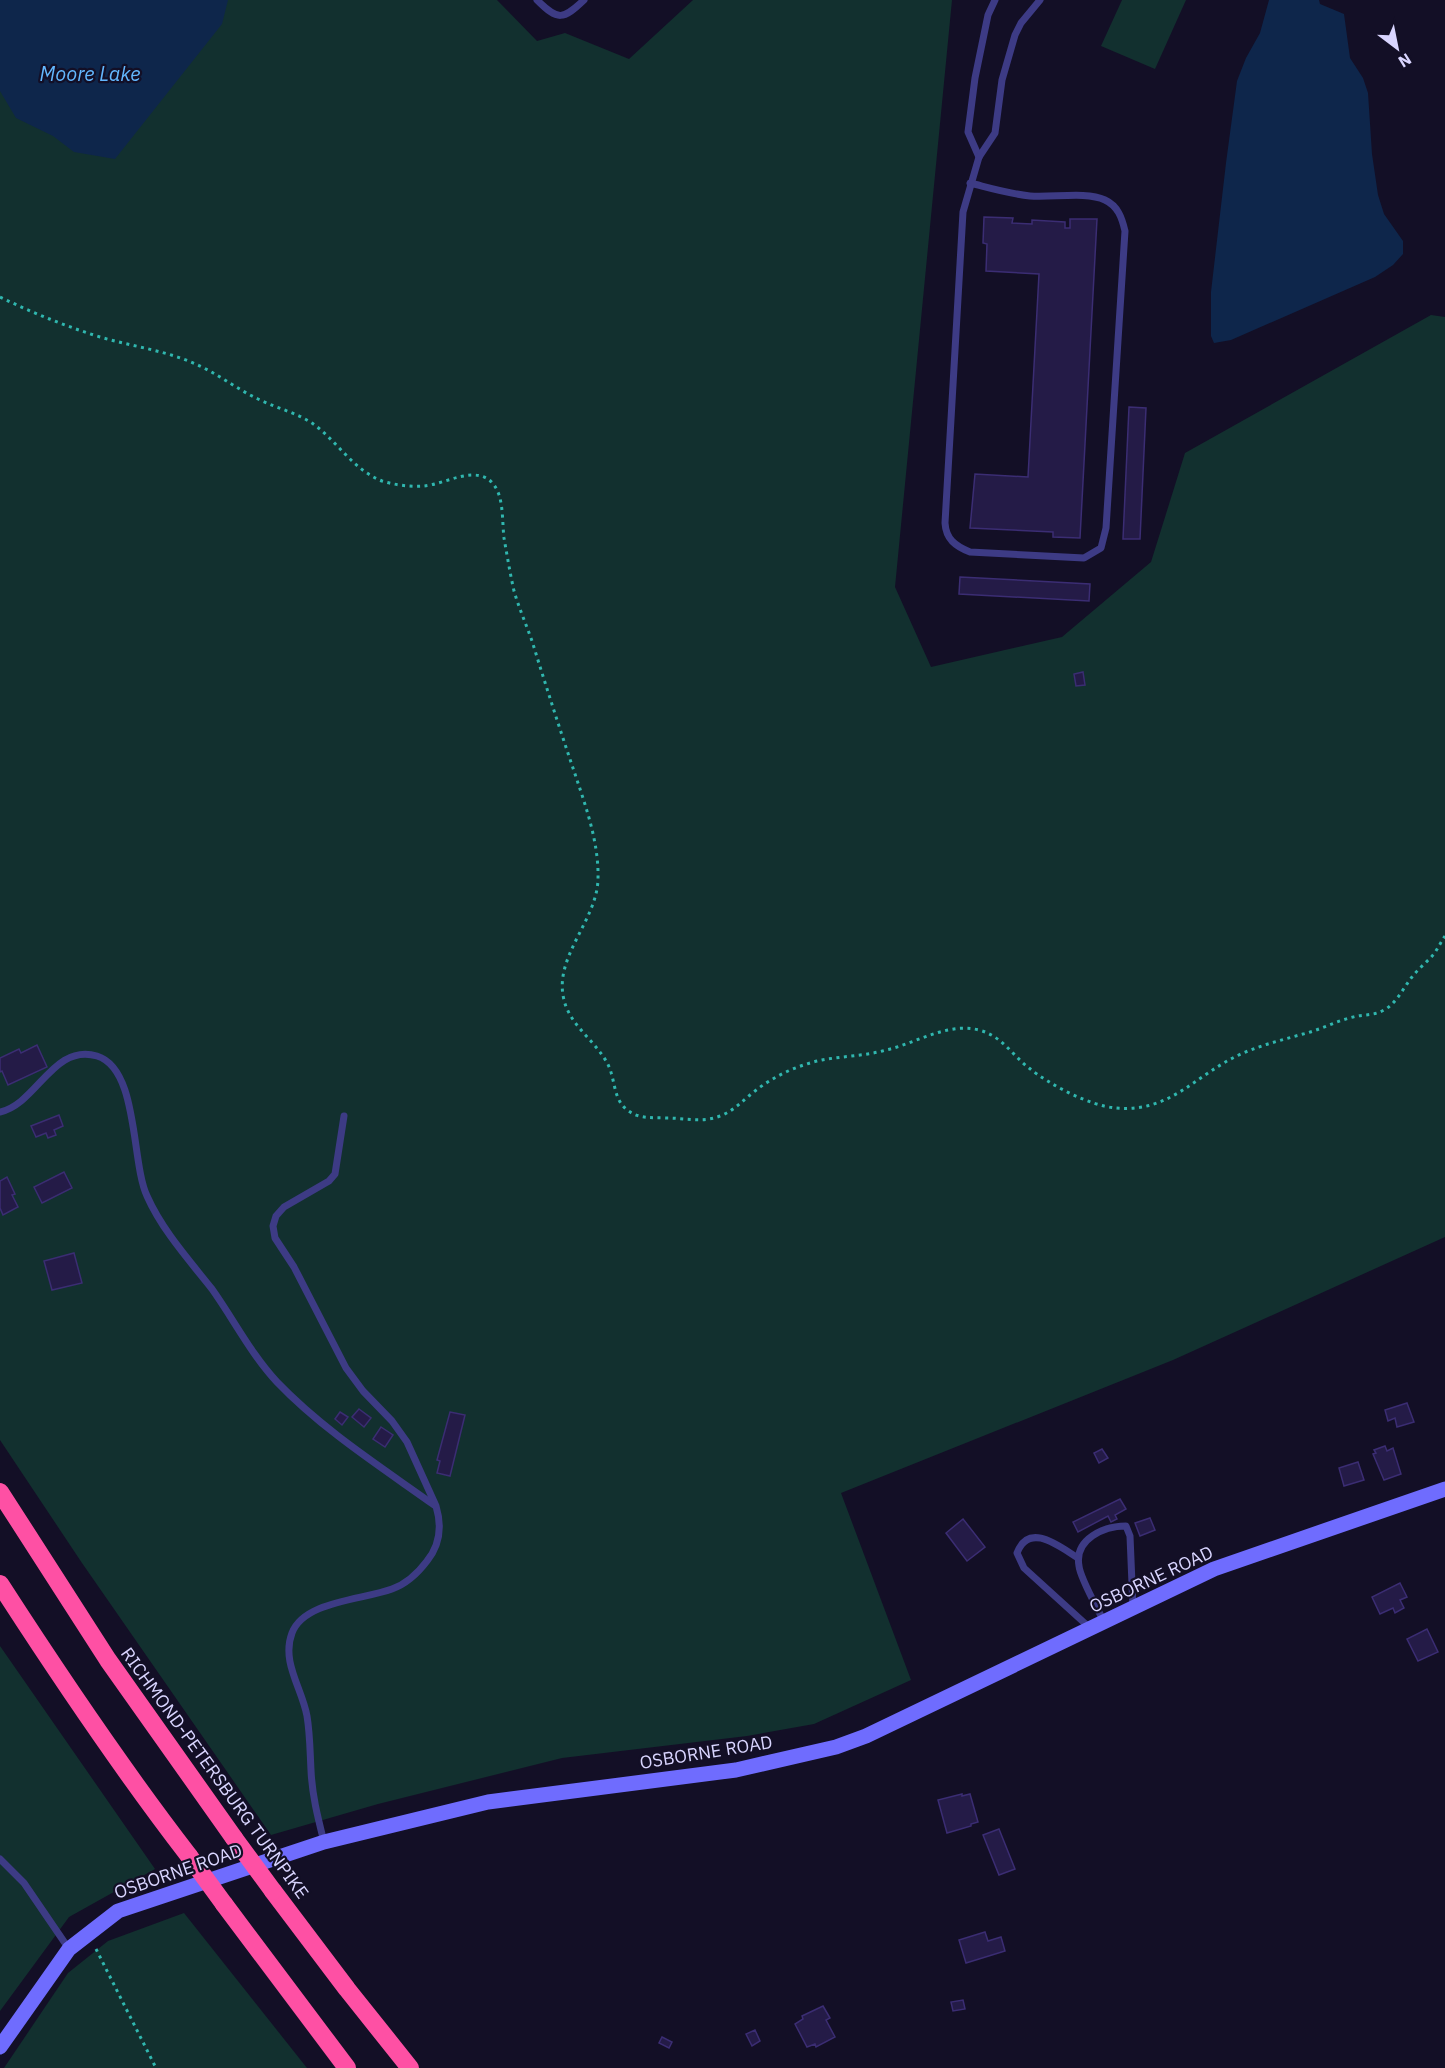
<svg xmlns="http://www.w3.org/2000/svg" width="1445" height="2068" viewBox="0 0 1445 2068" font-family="'IBM Plex Sans',sans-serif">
<rect width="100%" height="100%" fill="#130f26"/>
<g fill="#12302f">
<polygon points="0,0 497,0 537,41 565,33 629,59 693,0 952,0 895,587 931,667 1062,637 1151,562 1185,453 1431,315 1445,317 1445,1237 1173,1360 841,1493 911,1680 814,1724 747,1736 562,1758 378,1804 271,1835 82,1563 0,1440"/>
<polygon points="1122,0 1186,0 1155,69 1101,46"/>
<polygon points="0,1646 155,1869 69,1917 0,2011"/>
<polygon points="184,1913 307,2068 4,2068 68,1973 108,1941"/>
</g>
<g fill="#0e264b">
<polygon points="0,0 228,0 222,24 115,159 74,152 53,136 16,118 0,91"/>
<polygon points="1269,0 1319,0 1320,4 1344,14 1350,58 1363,78 1368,93 1372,154 1378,195 1384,214 1403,241 1403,254 1393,265 1375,277 1231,340 1214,343 1211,336 1211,292 1226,163 1237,81 1246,58 1260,33"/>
</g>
<g fill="#241b47" stroke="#3b2d73" stroke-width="1.5">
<polygon points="984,217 1013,218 1012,223 1032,224 1032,220 1065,222 1065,228 1070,228 1070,219 1097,219 1080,538 1053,537 1053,532 970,528 975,474 1028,477 1039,274 986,271 987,244 983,243"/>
<polygon points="1129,407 1146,408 1140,539 1123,539"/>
<polygon points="960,577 1090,584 1089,601 959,594"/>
<polygon points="1083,672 1085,685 1076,686 1074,674"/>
<polygon points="37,1045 47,1067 8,1085 2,1071 0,1072 0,1058 19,1049 21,1053"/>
<polygon points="59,1115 63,1126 54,1130 56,1135 48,1138 46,1133 36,1137 31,1126"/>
<polygon points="64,1172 72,1188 42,1203 34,1187"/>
<polygon points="7,1177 15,1194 12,1195 18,1207 3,1215 0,1208 0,1181"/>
<polygon points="74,1253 82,1283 52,1290 44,1261"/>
<polygon points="1407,1403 1414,1422 1397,1427 1395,1418 1388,1421 1385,1410"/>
<polygon points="359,1409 371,1418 364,1427 352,1417"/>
<polygon points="340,1412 348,1417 342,1425 335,1419"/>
<polygon points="450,1412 465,1415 450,1476 437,1473 440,1461 437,1460"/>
<polygon points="381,1427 393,1435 385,1447 373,1439"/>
<polygon points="1385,1446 1387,1451 1393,1448 1401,1474 1384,1480 1373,1454 1376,1453 1374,1450"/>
<polygon points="1102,1449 1108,1458 1099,1463 1094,1453"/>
<polygon points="1358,1462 1364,1480 1344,1486 1339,1468"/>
<polygon points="1120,1499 1126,1509 1115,1515 1117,1519 1111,1522 1108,1516 1078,1532 1073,1522"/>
<polygon points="1150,1518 1155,1530 1140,1536 1135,1523"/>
<polygon points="963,1519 985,1547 967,1561 946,1533"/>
<polygon points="1400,1583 1407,1597 1400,1600 1404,1608 1395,1613 1393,1608 1380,1614 1372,1597"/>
<polygon points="1427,1629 1438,1652 1418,1661 1407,1639"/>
<polygon points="962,1794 962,1796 970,1794 978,1822 971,1824 971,1826 947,1833 938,1800"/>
<polygon points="999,1829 1015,1869 999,1875 983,1835"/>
<polygon points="985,1932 988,1941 1001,1937 1005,1951 966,1963 959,1940"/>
<polygon points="963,2000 965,2009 953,2011 951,2002"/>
<polygon points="823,2006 830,2018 826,2020 835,2037 816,2047 815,2044 807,2047 795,2024 803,2019 802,2016"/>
<polygon points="755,2030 760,2041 752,2046 746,2034"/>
<polygon points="662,2037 672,2042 669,2048 659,2043"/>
</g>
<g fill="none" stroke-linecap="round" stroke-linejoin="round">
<g stroke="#30b7af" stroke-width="3" stroke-dasharray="3 4.5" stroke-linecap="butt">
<path d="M0,297C33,313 65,326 100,337C134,347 170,351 202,367C222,377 239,390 258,399C278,409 299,413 316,426C339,444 354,470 382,481C395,485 410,487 424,486C446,484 478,463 494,485C504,498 502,522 504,538C507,555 510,573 514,591C519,608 526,624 532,641C546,686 560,730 575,774C586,807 599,843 598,879C597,921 553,957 564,1000C570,1025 594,1040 606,1061C616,1077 612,1097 626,1109C639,1120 652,1117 667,1118C685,1118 703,1123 720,1116C734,1111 743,1100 755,1091C774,1076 798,1065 822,1060C843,1056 865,1056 886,1050C917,1043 947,1022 979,1030C1002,1036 1012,1055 1029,1068C1050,1085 1090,1106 1116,1108C1171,1113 1196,1074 1241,1054C1261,1045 1282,1040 1303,1034C1320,1030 1336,1021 1353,1017C1364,1014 1374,1016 1384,1010C1397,1003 1403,988 1412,977C1418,969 1427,962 1434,954C1438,948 1441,942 1445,936"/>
<polyline points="96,1949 156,2068"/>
</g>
<g stroke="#3d3b85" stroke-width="7">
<path d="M537,0C558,21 563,20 584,0"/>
<polyline points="979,157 968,132 975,78 988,15 995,0"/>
<path d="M970,183C990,188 1010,194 1030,196C1052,198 1086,191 1105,200C1118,206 1122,218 1125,231L1106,528L1101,548L1084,558L970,552C955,546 946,539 945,523L963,212L979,157L995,133L1002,80L1015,35L1021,23L1040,0"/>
<path d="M0,1112C37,1104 53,1043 97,1056C139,1069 131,1162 147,1196C162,1230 189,1260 212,1289C234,1320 251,1354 277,1382C323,1430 381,1467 434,1505"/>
<path d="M1078,1558C1060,1547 1029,1521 1017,1553L1024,1568L1090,1628"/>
<path d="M1104,1622C1098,1609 1080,1578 1079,1566C1074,1539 1104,1526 1126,1526L1130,1536L1133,1608"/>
<path d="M324,1842C318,1818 312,1795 311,1770C310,1752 310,1734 307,1716C302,1688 281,1662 292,1633C304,1601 362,1600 392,1589C406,1584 418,1573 427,1561C440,1545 442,1526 436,1506L407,1442L392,1421L363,1391L346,1368L294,1267L275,1238L273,1226L276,1216L284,1207L329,1181L335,1174L344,1116"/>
<polyline points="0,1859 24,1883 69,1949"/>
</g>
<polyline stroke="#6f6cfe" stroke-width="15" points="0,2047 69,1949 118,1911 324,1842 488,1802 736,1770 836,1747 866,1736 1214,1569 1445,1489"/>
<g stroke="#fe50a4" stroke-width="18">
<polyline points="0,1492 108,1660 234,1838"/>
<path d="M0,1584C60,1677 121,1768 189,1856"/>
<polyline points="273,1891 347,1989 410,2068"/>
<polyline points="224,1904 347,2068"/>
</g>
<g stroke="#fe50a4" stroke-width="18">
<polyline points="234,1838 273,1891"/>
<polyline points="189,1856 224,1904"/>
</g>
</g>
<g text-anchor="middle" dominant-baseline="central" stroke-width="4.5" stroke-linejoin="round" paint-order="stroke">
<g font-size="18" fill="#d9d5ff" stroke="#130f26">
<text transform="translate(1151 1579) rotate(-25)">OSBORNE ROAD</text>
<text transform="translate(706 1752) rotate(-9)">OSBORNE ROAD</text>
<text transform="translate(215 1773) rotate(54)">RICHMOND-PETERSBURG TURNPIKE</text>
<text transform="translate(178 1871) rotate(-19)">OSBORNE ROAD</text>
</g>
<g font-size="20" font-style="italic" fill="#63b7fe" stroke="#130f26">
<text x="90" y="73">Moore Lake</text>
</g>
</g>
<g transform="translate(1397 48) rotate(148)" stroke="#130f26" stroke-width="4.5" paint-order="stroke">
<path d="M0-4.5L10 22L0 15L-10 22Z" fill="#d9d5ff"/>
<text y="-9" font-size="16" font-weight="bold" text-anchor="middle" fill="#d9d5ff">N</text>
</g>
</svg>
